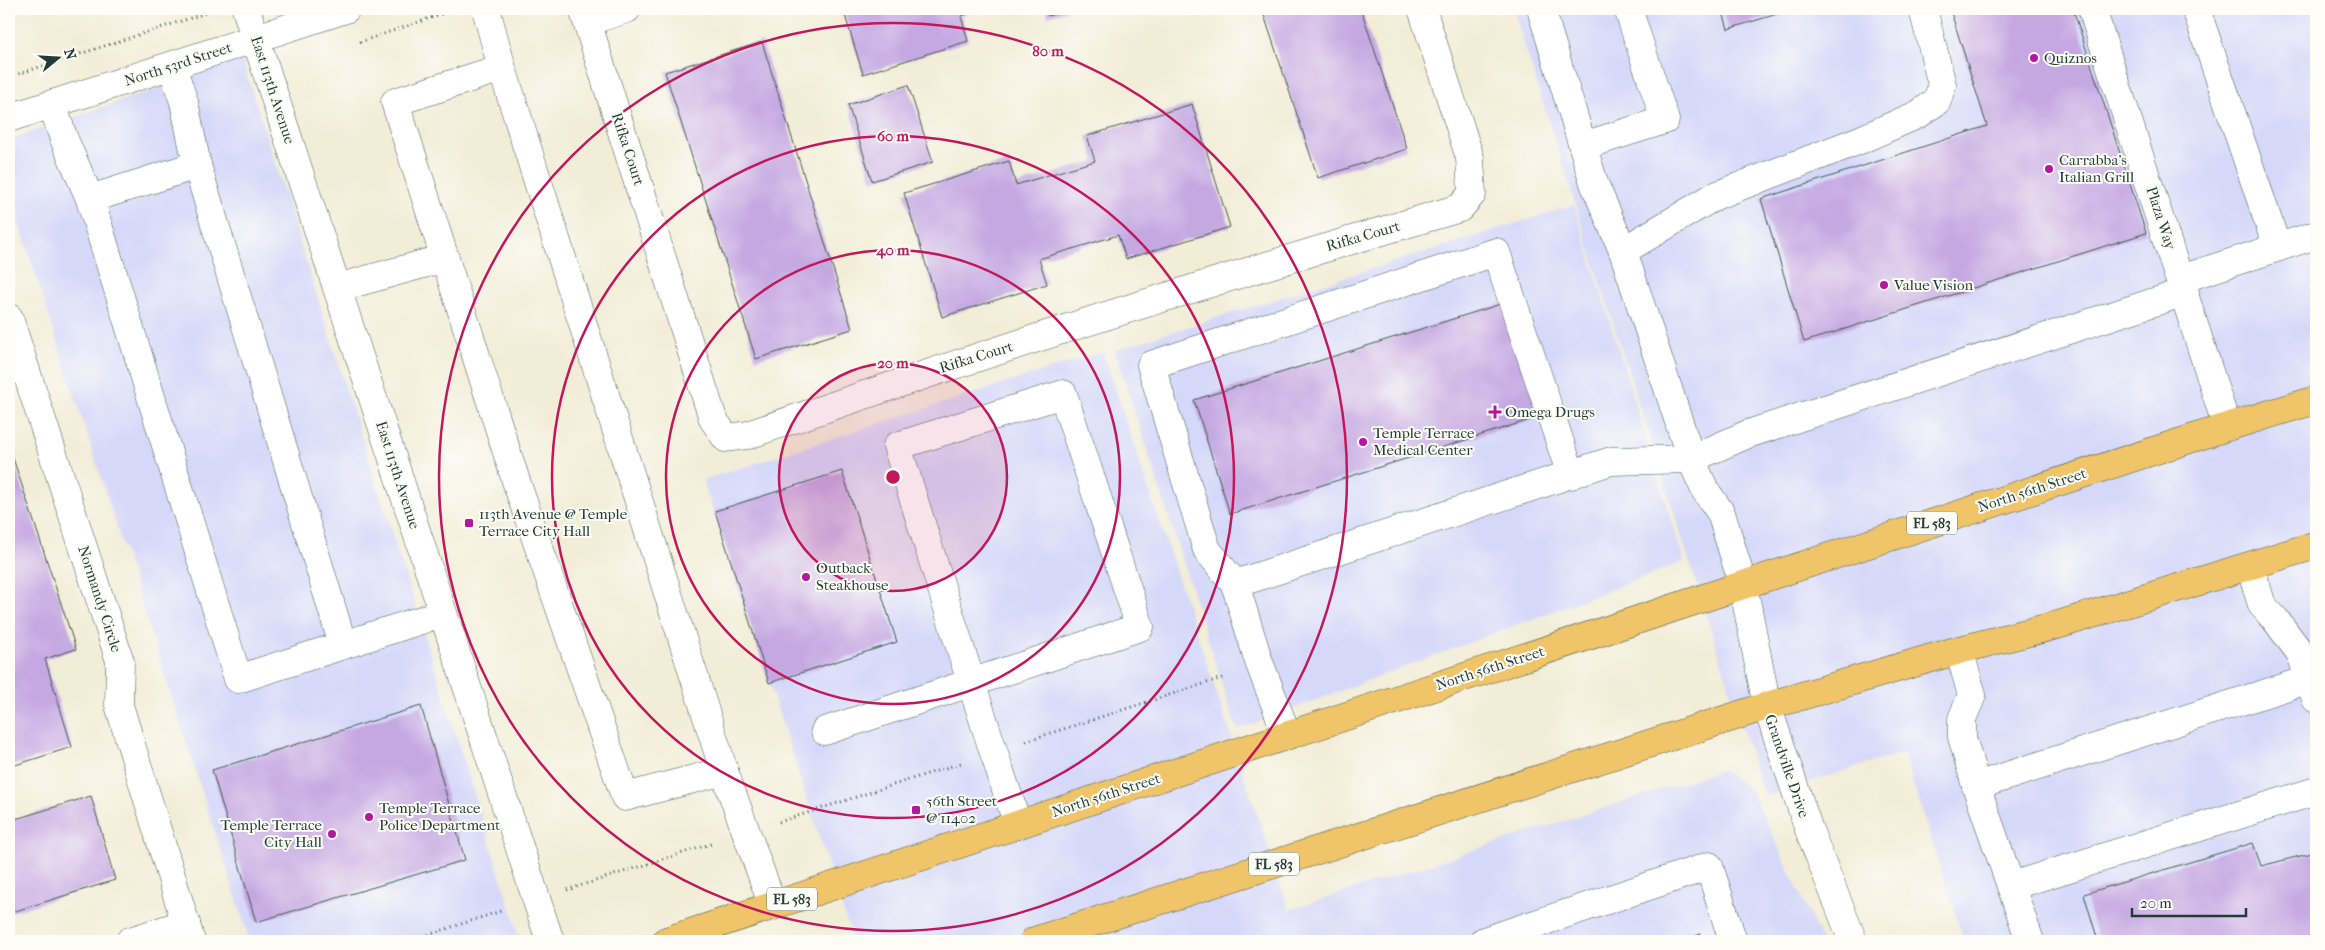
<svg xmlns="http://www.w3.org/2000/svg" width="2325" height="950" viewBox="0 0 2325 950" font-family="'IM FELL French Canon',serif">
<rect width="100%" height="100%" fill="#fdfcf7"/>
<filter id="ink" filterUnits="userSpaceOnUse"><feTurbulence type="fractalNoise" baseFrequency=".02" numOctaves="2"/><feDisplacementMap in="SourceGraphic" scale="10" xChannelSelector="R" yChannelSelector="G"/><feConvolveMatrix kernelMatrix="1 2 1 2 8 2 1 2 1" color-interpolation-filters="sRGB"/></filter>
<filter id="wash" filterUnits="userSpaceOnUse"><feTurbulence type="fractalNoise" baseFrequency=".0096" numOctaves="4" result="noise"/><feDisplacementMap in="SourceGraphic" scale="20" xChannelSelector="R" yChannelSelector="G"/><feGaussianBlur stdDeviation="1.12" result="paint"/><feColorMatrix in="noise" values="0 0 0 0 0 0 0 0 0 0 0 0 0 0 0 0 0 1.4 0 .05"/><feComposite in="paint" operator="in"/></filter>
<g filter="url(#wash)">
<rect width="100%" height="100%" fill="#f2edd7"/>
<g fill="#d5d8f9">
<polygon points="1513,9 2316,9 2316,941 1964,941 1903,753 1764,796"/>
<polygon points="242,59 521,941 250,941 9,192 9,140"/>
<polygon points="1574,205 1684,562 1237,730 1115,350"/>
<polygon points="1103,352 1289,910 1722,770 1751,789 1822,941 853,941 703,480"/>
</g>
<g id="blocks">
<g fill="#c5a8e2">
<polygon points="843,9 982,9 961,16 968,41 863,74"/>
<polygon points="1046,9 1071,9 1048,16"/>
<polygon points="1262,9 1361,9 1407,149 1318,178"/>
<polygon points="1722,9 1793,9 1728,29"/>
<polygon points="1950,9 2073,9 2146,233 1804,342 1761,199 1987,126"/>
<polygon points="762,42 852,329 756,359 665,72"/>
<polygon points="908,85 933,162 872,181 848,105"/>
<polygon points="1192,104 1230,227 1126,259 1118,235 1092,243 1039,259 1047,284 942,317 904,193 1009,161 1016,185 1068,169 1095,161 1087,136"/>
<polygon points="1504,303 1539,417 1230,514 1194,400"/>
<polygon points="9,446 76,649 45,659 72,747 9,767"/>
<polygon points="842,471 897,642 769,683 715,511"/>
<polygon points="421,706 465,860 256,922 212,770"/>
<polygon points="91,796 115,880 9,913 9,821"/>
<polygon points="2253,843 2261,866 2316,852 2316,941 2098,941 2084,894"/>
<polygon points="1701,934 1703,941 1679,941"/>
</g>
</g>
</g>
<g filter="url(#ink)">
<use href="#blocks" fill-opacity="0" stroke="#3f574c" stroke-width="1"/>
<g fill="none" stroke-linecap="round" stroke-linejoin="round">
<defs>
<g id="minor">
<polyline points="246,9 550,941"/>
<polyline points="486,9 502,68 724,771 625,797 517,484 395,102 502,68"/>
<path d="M583,9L713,419L726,438L748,435C983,353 1221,278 1460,208L1472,194L1470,158L1422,9"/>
<polyline points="1541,9 1594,183 1623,251 1691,459 1705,490 1721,513 1743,585 1767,706 1809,830 1853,941"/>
<polyline points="2092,9 2227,427"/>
<polyline points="2196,9 2277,247"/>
<polyline points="588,21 627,9"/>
<polyline points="172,66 184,102 197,165 343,645"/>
<polyline points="52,104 64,139 90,199 238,679 443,613"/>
<polyline points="9,118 346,9"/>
<polyline points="1583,146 1665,120 1628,9"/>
<polyline points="90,199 197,165"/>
<polyline points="1623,251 1715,196 1860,140 1919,114 1937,101 1942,85 1923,9"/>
<polyline points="2181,279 2316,235"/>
<polyline points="337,288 445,258"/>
<polyline points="9,318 120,661 119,705 191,941"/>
<polyline points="2250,566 2262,605 2275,619 2301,654 2316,699"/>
<polyline points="1235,584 1207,550 1151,365 1496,252 1571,475"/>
<polyline points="1959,650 1972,695 1962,719 1962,737 1976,786"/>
<path d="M825,731L1140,627L1063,394L897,446C937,573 975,699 1018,825"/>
<polyline points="1287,735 1259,662 1235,584 1611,461 1691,459 1748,434 2185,292"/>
<polyline points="724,771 773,906"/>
<polyline points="2011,886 2316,791"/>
<polyline points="130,941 186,923"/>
<polyline points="1484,941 1709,866 1733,941"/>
<polyline points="2030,941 1976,786 2310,679"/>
</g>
<g id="major">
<polyline points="666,941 1743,585 2227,427 2316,400"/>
<polyline points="1034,941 1767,706 1959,650 2061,624 2316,545"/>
</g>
</defs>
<use href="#minor" stroke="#3f574c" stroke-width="29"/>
<use href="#major" stroke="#3f574c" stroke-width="29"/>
<g stroke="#3f574c" stroke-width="3" stroke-dasharray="1 4" stroke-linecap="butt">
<polyline points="360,42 454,10"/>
<polyline points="9,77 206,13 204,9"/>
<polyline points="1026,741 1225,677"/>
<polyline points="779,822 961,763"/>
<polyline points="567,890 714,843"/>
<polyline points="409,941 504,910"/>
</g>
<use href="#minor" stroke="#fff" stroke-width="28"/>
<use href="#major" stroke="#f0c469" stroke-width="28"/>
</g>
</g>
<circle cx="893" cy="477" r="114" fill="#c2185b" fill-opacity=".12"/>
<g fill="none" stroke="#c2185b" stroke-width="2.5">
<circle cx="893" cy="477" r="114"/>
<circle cx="893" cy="477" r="227"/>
<circle cx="893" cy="477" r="341"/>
<circle cx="893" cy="477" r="454"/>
</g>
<g fill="#b5179e" stroke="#fdfcf7" stroke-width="2">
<circle cx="2034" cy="58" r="5"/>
<circle cx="2049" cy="169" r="5"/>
<circle cx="1884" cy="285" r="5"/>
<path d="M1492.5 404.5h5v5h5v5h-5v5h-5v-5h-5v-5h5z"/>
<circle cx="1363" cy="442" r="5"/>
<rect x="464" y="518" width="10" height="10" rx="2.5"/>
<circle cx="806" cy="577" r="5"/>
<rect x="911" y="805" width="10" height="10" rx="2.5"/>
<circle cx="369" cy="817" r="5"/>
<circle cx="332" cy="834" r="5"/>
</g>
<g text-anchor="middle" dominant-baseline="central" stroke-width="4" stroke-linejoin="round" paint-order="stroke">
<g fill="#fdfcf7" stroke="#62766e" stroke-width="1">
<rect x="1907" y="511.5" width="50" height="23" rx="4"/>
<rect x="1249" y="852.5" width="50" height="23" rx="4"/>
<rect x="767" y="887.5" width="50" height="23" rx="4"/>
</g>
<g font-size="14" font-weight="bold" fill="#1f3d34">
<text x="1932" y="523">FL 583</text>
<text x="1274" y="864">FL 583</text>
<text x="792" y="899">FL 583</text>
</g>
<g font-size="15" fill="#1f3d34" stroke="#fdfcf7" text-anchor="start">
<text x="2044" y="58">Quiznos</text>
<text x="2059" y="160">Carrabba's<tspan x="2059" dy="17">Italian Grill</tspan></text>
<text x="1894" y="285">Value Vision</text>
<text x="1505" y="412">Omega Drugs</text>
<text x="1373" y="433">Temple Terrace<tspan x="1373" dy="17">Medical Center</tspan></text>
<text x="479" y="514">113th Avenue @ Temple<tspan x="479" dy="17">Terrace City Hall</tspan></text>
<text x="816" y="568">Outback<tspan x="816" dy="17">Steakhouse</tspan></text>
<text x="926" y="801">56th Street<tspan x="926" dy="17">@ 11402</tspan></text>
<text x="379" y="808">Temple Terrace<tspan x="379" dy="17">Police Department</tspan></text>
<text x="322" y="825" text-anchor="end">Temple Terrace<tspan x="322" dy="17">City Hall</tspan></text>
</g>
<g font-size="15" fill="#1f3d34" stroke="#fdfcf7">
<text transform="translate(178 64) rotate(-18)">North 53rd Street</text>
<text transform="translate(273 90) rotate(72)">East 113th Avenue</text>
<text transform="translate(628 149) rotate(72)">Rifka Court</text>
<text transform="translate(2161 218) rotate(72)">Plaza Way</text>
<text transform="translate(1363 236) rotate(-16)">Rifka Court</text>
<text transform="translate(976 357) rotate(-17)">Rifka Court</text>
<text transform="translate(398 475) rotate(72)">East 113th Avenue</text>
<text transform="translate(2032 490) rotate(-18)">North 56th Street</text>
<text transform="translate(100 599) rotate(72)">Normandy Circle</text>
<text transform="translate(1490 668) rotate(-18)">North 56th Street</text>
<text transform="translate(1787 766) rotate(71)">Grandville Drive</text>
<text transform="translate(1106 795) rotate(-18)">North 56th Street</text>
</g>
</g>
<circle cx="893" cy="477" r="8" fill="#c2185b" stroke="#fdfcf7" stroke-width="2.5"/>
<g font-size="15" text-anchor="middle" font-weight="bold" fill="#c2185b" stroke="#fdfcf7" stroke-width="4" stroke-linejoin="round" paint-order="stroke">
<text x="1048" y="56">80 m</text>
<text x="893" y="141">60 m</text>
<text x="893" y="255">40 m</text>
<text x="893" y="368">20 m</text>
</g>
<rect width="2325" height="950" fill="none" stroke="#fdfcf7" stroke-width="30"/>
<g transform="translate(58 58) rotate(72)" stroke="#fdfcf7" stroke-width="4" paint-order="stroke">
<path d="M0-4L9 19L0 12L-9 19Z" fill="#1f3d34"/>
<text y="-8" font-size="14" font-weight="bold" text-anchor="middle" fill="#1f3d34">N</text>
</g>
<path d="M2132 908v8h114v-8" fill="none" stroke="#1f3d34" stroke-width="2.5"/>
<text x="2140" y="908" font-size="15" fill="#1f3d34" stroke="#fdfcf7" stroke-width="4" paint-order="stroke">20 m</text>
</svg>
